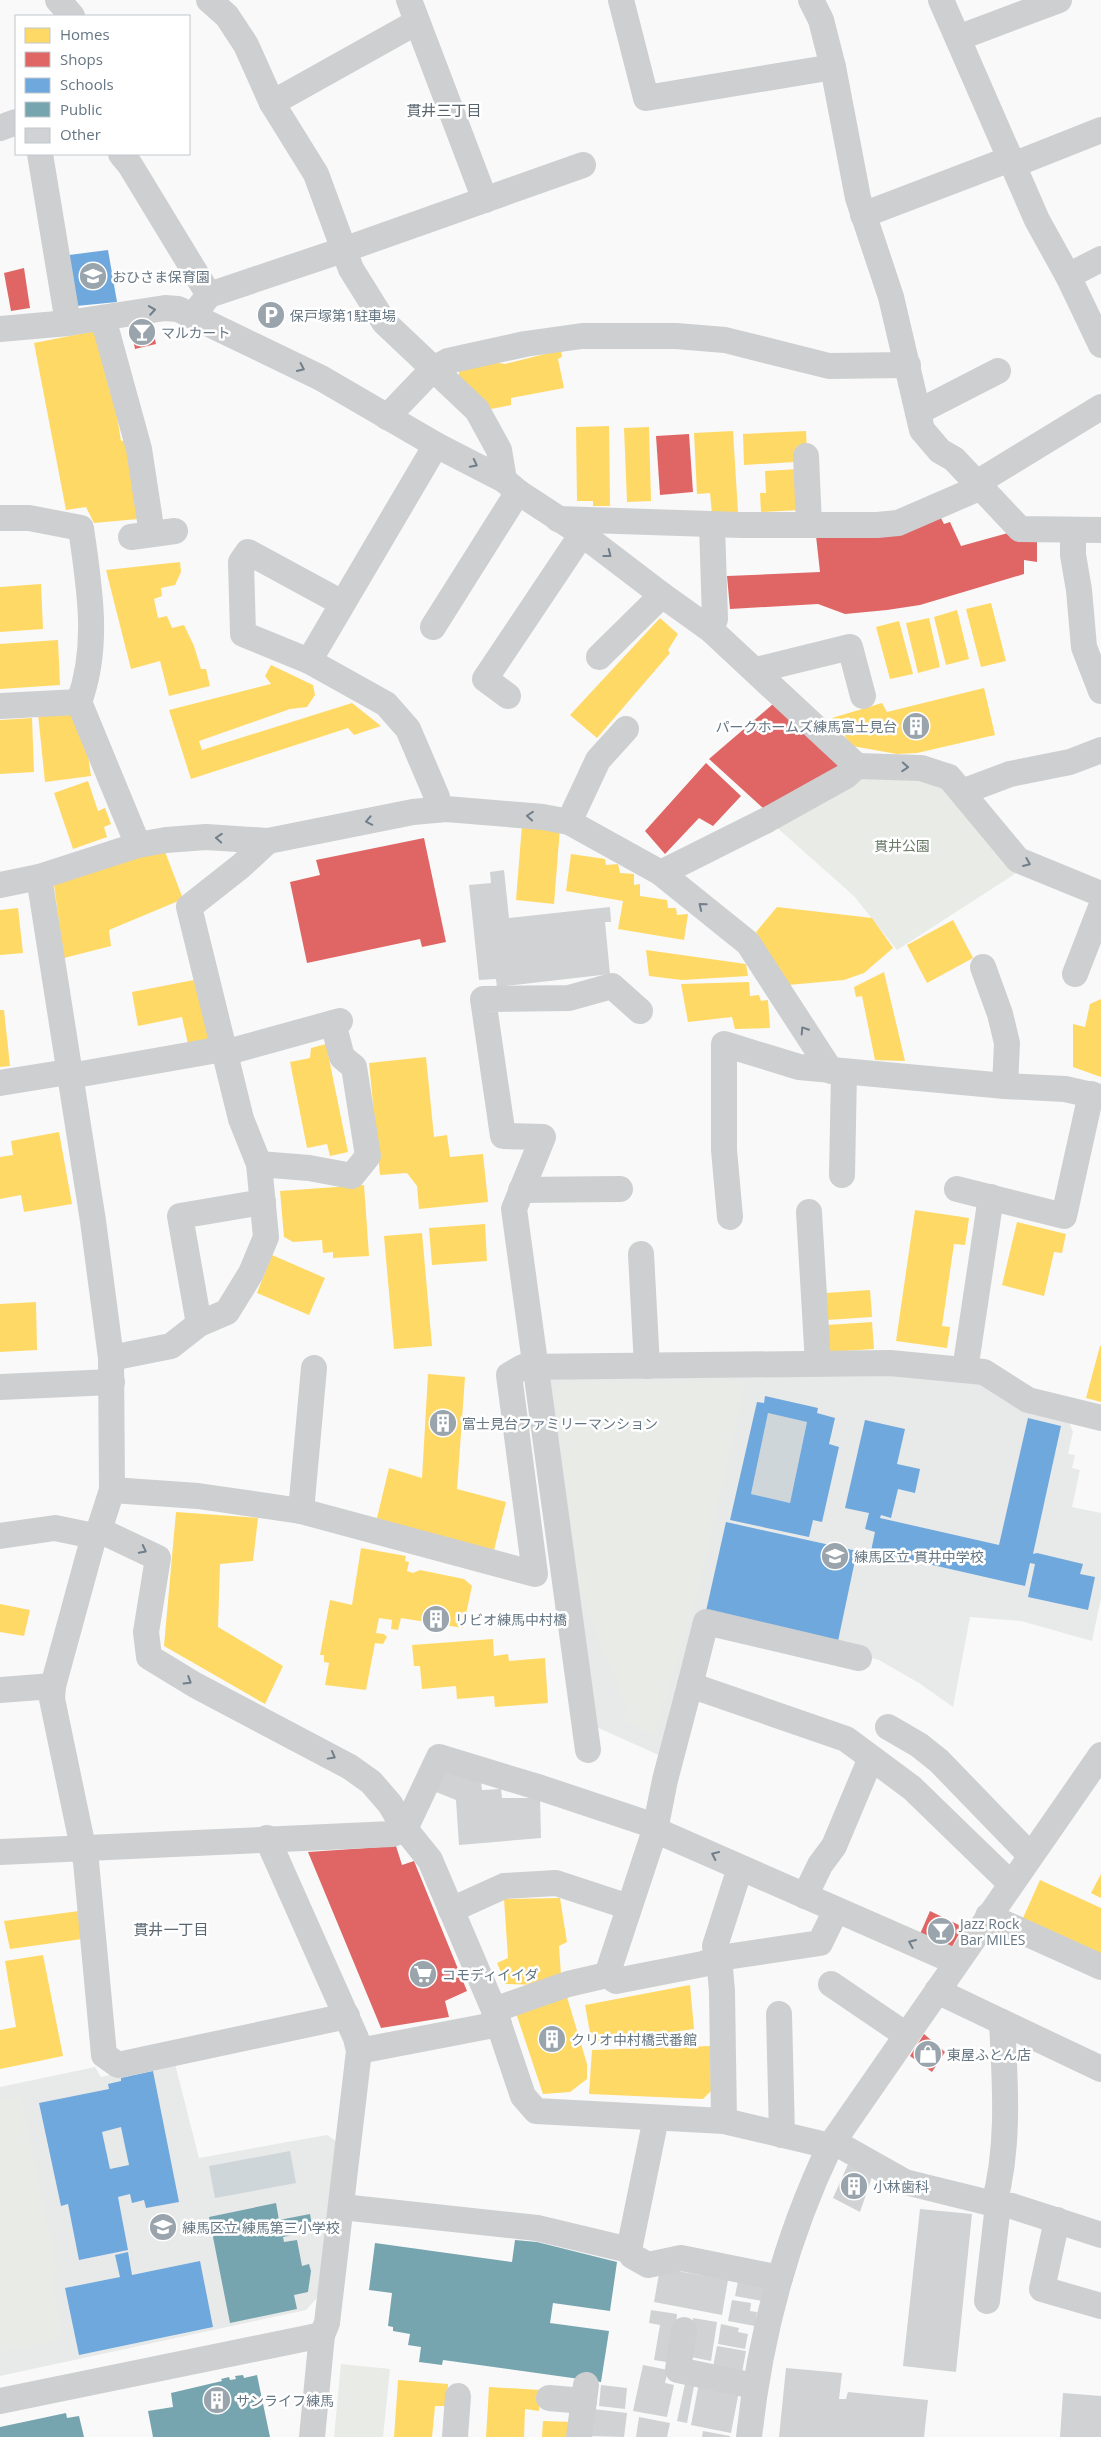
<svg xmlns="http://www.w3.org/2000/svg" width="1101" height="2437" viewBox="0 0 1101 2437" font-family="'Open Sans','Noto Sans JP',sans-serif">
<rect width="100%" height="100%" fill="#f9f9f9"/>
<g fill="#e8e9e9">
<polygon points="875,1370 981,1381 1069,1422 1073,1432 1068,1454 1075,1455 1072,1468 1080,1470 1072,1507 1101,1513 1101,1598 1092,1641 1021,1621 970,1617 953,1707 919,1683 879,1660 702,1612 663,1757 594,1726 546,1372"/>
<polygon points="174,2060 199,2158 327,2135 336,2141 318,2297 306,2310 0,2376 0,2087 95,2067 101,2077"/>
</g>
<g fill="#e8ebe6">
<polygon points="871,774 904,775 946,786 1018,872 897,950 854,896 774,825"/>
<polygon points="746,1381 697,1596 654,1736 624,1720 626,1705 593,1625 579,1584 554,1391 566,1382"/>
<polygon points="21,2096 57,2270 53,2281 61,2333 56,2341 0,2353 0,2101"/>
<polygon points="341,2364 390,2369 383,2437 334,2437"/>
</g>
<g fill="#ced6d9">
<polygon points="768,1413 807,1422 790,1503 751,1494"/>
<polygon points="290,2151 296,2183 215,2198 209,2166"/>
</g>
<g fill="#ffd966">
<polygon points="95,331 98,334 110,392 113,391 121,441 127,440 138,519 94,523 86,507 66,510 34,343"/>
<polygon points="561,350 562,357 558,359 564,388 511,398 511,405 491,409 458,379 460,368 492,362 505,364"/>
<polygon points="609,426 610,506 593,506 593,501 577,501 576,427"/>
<polygon points="649,427 651,501 627,502 624,428"/>
<polygon points="733,431 738,512 712,514 710,493 697,494 694,433"/>
<polygon points="806,431 807,449 795,449 795,462 744,465 743,434"/>
<polygon points="798,469 801,510 761,512 760,493 766,493 765,471"/>
<polygon points="180,562 181,572 175,585 161,588 162,596 154,599 158,618 167,616 172,628 184,625 194,646 201,669 206,669 210,686 169,696 160,661 131,669 106,570"/>
<polygon points="41,584 43,629 0,632 0,587"/>
<polygon points="991,603 1006,661 981,667 966,609"/>
<polygon points="957,610 969,659 946,665 934,617"/>
<polygon points="660,618 678,634 668,650 670,653 597,738 570,715"/>
<polygon points="929,618 940,667 918,673 906,623"/>
<polygon points="899,621 913,674 890,679 876,627"/>
<polygon points="58,640 60,685 0,689 0,644"/>
<polygon points="271,665 313,685 315,695 307,707 290,709 199,741 202,750 352,703 381,726 354,735 348,728 191,779 169,710 271,684 265,676"/>
<polygon points="984,688 995,735 917,753 897,754 852,746 832,718 882,703 887,712"/>
<polygon points="66,712 75,717 88,755 91,776 45,782 38,714"/>
<polygon points="32,718 34,772 0,774 0,720"/>
<polygon points="88,781 98,811 105,808 111,824 104,827 107,837 73,849 54,793"/>
<polygon points="522,825 560,828 554,904 516,900"/>
<polygon points="164,849 183,899 109,930 111,946 64,958 54,885"/>
<polygon points="571,854 605,859 606,865 618,864 620,873 634,874 634,885 640,884 640,896 667,900 668,908 676,908 677,915 688,914 684,940 618,929 623,901 566,891"/>
<polygon points="777,907 872,918 893,948 864,973 844,980 788,985 756,932"/>
<polygon points="18,908 23,953 0,955 0,910"/>
<polygon points="953,920 973,958 927,983 907,945"/>
<polygon points="646,950 746,964 748,976 682,980 649,976"/>
<polygon points="884,972 905,1061 875,1060 862,996 856,997 854,987"/>
<polygon points="199,979 211,1039 188,1044 182,1017 138,1026 132,992"/>
<polygon points="749,982 750,996 759,995 761,1001 768,1000 770,1028 735,1029 732,1017 688,1022 681,984"/>
<polygon points="1101,999 1101,1077 1073,1067 1073,1024 1085,1027 1090,1004"/>
<polygon points="0,1010 4,1010 10,1066 0,1067"/>
<polygon points="326,1044 348,1152 330,1156 327,1144 307,1148 290,1062 310,1058 311,1048"/>
<polygon points="426,1057 434,1137 447,1135 450,1157 483,1154 488,1202 419,1209 417,1186 407,1173 380,1175 369,1063"/>
<polygon points="59,1132 72,1204 24,1212 21,1195 0,1199 0,1157 13,1155 11,1141"/>
<polygon points="364,1185 369,1256 333,1258 333,1252 323,1253 322,1240 293,1242 284,1237 280,1191"/>
<polygon points="915,1210 969,1218 965,1245 954,1244 942,1326 950,1327 947,1348 896,1341"/>
<polygon points="1017,1222 1066,1234 1062,1253 1054,1252 1044,1296 1002,1285"/>
<polygon points="485,1224 487,1261 432,1265 429,1228"/>
<polygon points="422,1233 432,1346 394,1349 384,1236"/>
<polygon points="272,1255 325,1278 309,1315 257,1293"/>
<polygon points="870,1290 872,1317 827,1320 826,1293"/>
<polygon points="36,1302 37,1350 0,1352 0,1304"/>
<polygon points="872,1322 874,1349 829,1352 827,1325"/>
<polygon points="1100,1346 1101,1346 1101,1402 1086,1398"/>
<polygon points="428,1374 465,1377 457,1489 506,1502 494,1550 376,1522 389,1468 422,1478"/>
<polygon points="176,1512 258,1518 253,1561 220,1564 218,1627 283,1666 265,1704 164,1646"/>
<polygon points="361,1548 406,1556 405,1561 409,1562 407,1571 413,1573 420,1570 464,1579 472,1586 463,1628 401,1618 398,1630 391,1629 392,1620 379,1618 376,1633 384,1634 387,1637 383,1644 375,1643 366,1690 325,1685 329,1663 324,1662 324,1655 320,1655 330,1600 352,1605"/>
<polygon points="0,1604 30,1610 24,1636 0,1632"/>
<polygon points="493,1639 494,1656 508,1654 509,1661 545,1658 548,1703 495,1707 494,1696 457,1699 456,1686 422,1689 420,1666 414,1666 412,1645"/>
<polygon points="1101,1874 1101,1898 1091,1893"/>
<polygon points="1040,1880 1101,1908 1101,1954 1023,1918"/>
<polygon points="560,1898 567,1942 559,1946 561,1975 538,1985 506,1984 497,1963 508,1958 504,1899"/>
<polygon points="79,1911 82,1939 10,1949 4,1921"/>
<polygon points="43,1955 63,2056 0,2069 0,2030 16,2027 5,1961"/>
<polygon points="690,1985 694,2029 592,2044 585,2005"/>
<polygon points="567,1997 587,2064 587,2079 570,2092 543,2094 516,2013"/>
<polygon points="710,2046 711,2091 703,2099 589,2094 592,2050"/>
<polygon points="398,2380 448,2384 447,2406 435,2406 432,2437 394,2437"/>
<polygon points="489,2387 541,2390 539,2411 525,2409 524,2437 486,2437"/>
<polygon points="543,2421 573,2422 572,2437 542,2437"/>
</g>
<g fill="#e06666">
<polygon points="24,268 30,308 11,311 4,273"/>
<polygon points="150,316 156,344 135,349 129,319"/>
<polygon points="689,434 693,492 660,495 656,436"/>
<polygon points="941,518 944,524 950,522 961,546 1008,533 1037,542 1037,562 1024,560 1024,574 920,605 887,610 845,614 818,604 730,609 727,576 820,572 816,536"/>
<polygon points="773,704 838,760 838,767 764,809 709,759"/>
<polygon points="706,763 741,796 713,826 699,818 665,854 645,831"/>
<polygon points="424,838 446,942 422,947 420,939 307,963 290,882 320,875 316,860"/>
<polygon points="396,1846 402,1865 414,1861 467,1991 445,2001 449,2017 381,2028 308,1852"/>
<polygon points="930,1911 963,1927 949,1952 920,1934"/>
<polygon points="924,2034 945,2052 932,2072 910,2056"/>
</g>
<g fill="#6fa8dc" fill-rule="evenodd">
<polygon points="108,250 117,302 76,306 69,255"/>
<path d="M765,1396L818,1408L817,1413L835,1418L829,1444L839,1447L822,1522L813,1520L809,1537L730,1520L757,1402L764,1403ZM768,1413L807,1422L790,1503L751,1494Z"/>
<polygon points="1028,1418 1061,1426 1033,1554 1037,1553 1083,1564 1080,1574 1095,1577 1088,1610 1028,1597 1035,1564 1030,1563 1025,1586 871,1551 875,1532 865,1529 869,1513 845,1508 865,1420 905,1429 897,1464 920,1469 915,1493 898,1489 891,1518 881,1515 880,1518 999,1545"/>
<polygon points="726,1522 857,1551 838,1641 706,1611"/>
<path d="M153,2071L179,2202L146,2208L144,2200L132,2203L130,2194L118,2197L128,2250L79,2260L68,2204L61,2206L39,2103L109,2089L108,2084L121,2081V2078ZM121,2127L129,2165L110,2169L102,2132Z"/>
<polygon points="128,2252 132,2275 200,2261 213,2327 79,2355 65,2288 120,2277 115,2255"/>
</g>
<g fill="#76a5af">
<polygon points="276,2203 279,2220 310,2214 313,2231 283,2237 284,2242 297,2240 302,2266 309,2264 311,2271 308,2292 294,2295 297,2309 230,2323 209,2217"/>
<polygon points="515,2240 537,2242 617,2262 610,2311 553,2303 550,2323 609,2331 601,2382 443,2360 442,2365 419,2362 421,2347 408,2345 410,2334 393,2331 393,2327 388,2326 392,2293 369,2290 375,2243 512,2262"/>
<polygon points="243,2375 244,2378 257,2375 270,2437 153,2437 148,2411 173,2407 171,2393 222,2381 221,2379 229,2377 230,2380 236,2379 235,2376"/>
<polygon points="66,2413 67,2418 79,2416 84,2437 0,2437 0,2427"/>
</g>
<g fill="#d0d2d3">
<polygon points="504,870 509,918 610,907 611,922 605,922 610,974 497,987 496,979 479,980 469,885 491,883 490,872"/>
<polygon points="443,1771 481,1781 482,1790 501,1789 502,1798 540,1798 541,1838 459,1845 456,1800 436,1792"/>
<polygon points="849,2162 873,2174 860,2212 833,2198"/>
<polygon points="920,2209 972,2214 956,2372 903,2366"/>
<polygon points="660,2268 728,2280 722,2315 654,2302"/>
<polygon points="739,2276 765,2281 762,2301 735,2296"/>
<polygon points="732,2300 751,2303 750,2311 757,2312 755,2326 728,2321"/>
<polygon points="651,2310 677,2314 672,2363 654,2360 660,2325 649,2323"/>
<polygon points="693,2318 717,2322 711,2361 686,2356"/>
<polygon points="721,2324 739,2328 738,2332 748,2334 745,2349 718,2344"/>
<polygon points="717,2346 746,2351 742,2373 713,2367"/>
<polygon points="643,2365 668,2370 665,2383 674,2385 667,2417 633,2411"/>
<polygon points="786,2368 842,2373 839,2399 846,2399 848,2392 928,2400 924,2437 779,2437"/>
<polygon points="686,2379 695,2381 687,2423 677,2421"/>
<polygon points="699,2383 739,2391 731,2433 691,2425"/>
<polygon points="601,2385 627,2388 625,2409 599,2406"/>
<polygon points="1063,2393 1101,2396 1101,2437 1060,2437"/>
<polygon points="593,2409 627,2413 624,2437 589,2436"/>
<polygon points="639,2417 670,2423 667,2437 636,2437"/>
<polygon points="703,2431 730,2436 730,2437 702,2437"/>
</g>
<g fill="none" stroke-linecap="round" stroke-linejoin="round">
<g stroke="#cecfd0" stroke-width="26">
<polyline points="58,0 72,16"/>
<polyline points="209,0 227,16 246,45 272,103 316,174 351,269 384,322 477,410 499,450 504,480"/>
<polyline points="409,0 485,200"/>
<polyline points="621,0 646,98 833,67"/>
<polyline points="811,0 821,20 833,67 858,198 891,297 922,430 940,451 954,459 1020,529 1101,530"/>
<polyline points="941,0 1037,220 1068,276 1101,345"/>
<polyline points="958,38 1059,0"/>
<polyline points="272,103 417,22"/>
<polyline points="0,128 16,122"/>
<polyline points="40,154 68,323"/>
<polyline points="121,154 130,165 209,295 198,309"/>
<polyline points="1013,165 1101,130"/>
<polyline points="863,215 1010,159"/>
<polyline points="1068,276 1101,259"/>
<polyline points="209,295 343,250 583,165"/>
<polyline points="103,318 139,449 152,534"/>
<polyline points="0,329 68,323 165,308 178,309 321,378 436,445 504,480 518,492 582,534 662,595 711,630 857,766"/>
<polyline points="918,412 998,371"/>
<polyline points="387,417 433,369 448,361 525,344 582,336 676,336 725,340 829,366 908,365"/>
<polyline points="436,445 309,661 386,704 408,729 437,797 436,809"/>
<polyline points="806,456 809,525"/>
<polyline points="975,484 1101,407"/>
<path d="M0,518H29L81,528C89,586 100,645 79,702"/>
<polyline points="558,519 741,525 877,525 898,523 979,488"/>
<polyline points="1073,530 1073,555 1079,590 1084,647 1101,691"/>
<polyline points="131,537 175,531"/>
<polyline points="433,627 518,492"/>
<polyline points="711,630 715,619 712,524"/>
<polyline points="599,657 662,595"/>
<polyline points="309,661 243,634 241,562 248,552 342,603"/>
<polyline points="756,670 850,647 863,696"/>
<polyline points="508,696 485,679 582,534"/>
<polyline points="0,706 79,702 138,845"/>
<polyline points="962,792 1010,774 1070,762 1101,750"/>
<polyline points="569,822 598,760 626,729"/>
<polyline points="661,873 767,820 846,776 857,766 921,768 949,777 1018,860 1101,894"/>
<polyline points="39,877 93,1221 111,1358 112,1490 99,1530 94,1536 53,1686 52,1699 86,1862 104,2055 118,2065 347,2016"/>
<polyline points="0,885 39,877 138,845 166,840 206,837 268,841 413,812 446,809 543,817 569,822 661,873 748,943 831,1071"/>
<polyline points="983,967 1000,1014 1007,1043 1005,1086"/>
<polyline points="1075,974 1101,907"/>
<polyline points="224,1053 340,1021"/>
<polyline points="70,1076 223,1049"/>
<polyline points="0,1083 68,1072"/>
<polyline points="259,1164 309,1168 352,1176 368,1156 354,1067 342,1057 333,1023"/>
<polyline points="842,1175 844,1072"/>
<polyline points="957,1189 1064,1216 1091,1094"/>
<polyline points="521,1190 620,1189"/>
<polyline points="809,1212 818,1363"/>
<polyline points="730,1217 724,1150 724,1044 799,1067 1005,1086 1065,1089 1101,1097"/>
<polyline points="641,1254 647,1366"/>
<polyline points="199,1324 180,1216 263,1202"/>
<polyline points="111,1358 171,1346 199,1324 227,1312 251,1273 266,1237 259,1164 241,1119 189,907 241,866 268,841"/>
<polyline points="965,1370 991,1197"/>
<polyline points="0,1387 112,1382"/>
<polyline points="112,1490 198,1496 301,1511 535,1574 509,1375 523,1367 890,1363 984,1372 1028,1400 1101,1418"/>
<polyline points="301,1511 314,1368"/>
<polyline points="99,1530 158,1558 146,1632 149,1657 195,1685 350,1767 371,1782 390,1804 405,1829 430,1860 494,2010 523,2096 536,2111 724,2121 830,2146"/>
<polyline points="0,1536 55,1528 94,1536"/>
<polyline points="690,1685 706,1622 859,1658"/>
<polyline points="0,1690 53,1686"/>
<polyline points="888,1727 919,1745 939,1761 1030,1855"/>
<polyline points="588,1750 514,1209 543,1137 503,1136 483,999 569,998 612,986 640,1011"/>
<polyline points="655,1830 956,1962"/>
<polyline points="267,1838 356,2038 359,2051 327,2323 322,2335 312,2437"/>
<polyline points="0,1852 392,1834 405,1829 439,1757 541,1788 655,1826"/>
<polyline points="805,1896 820,1865 834,1846 871,1758"/>
<polyline points="451,1910 504,1886 556,1883 629,1907"/>
<polyline points="988,1916 1101,1967"/>
<polyline points="607,1975 616,1981 703,1964 719,1958 820,1943 836,1910"/>
<polyline points="831,1984 906,2035"/>
<polyline points="937,1991 1101,2069"/>
<polyline points="494,2010 568,1984 607,1975 655,1830 665,1780 690,1685 846,1739 912,1788 1010,1883"/>
<polyline points="779,2014 782,2135"/>
<polyline points="359,2051 499,2024"/>
<polyline points="724,2121 722,1991 719,1958 715,1946 740,1868"/>
<polyline points="834,2142 905,2182 998,2205 1012,2206 1101,2235"/>
<path d="M994,2204C1010,2145 1005,2083 1002,2022"/>
<polyline points="342,2207 537,2228 629,2250 656,2118"/>
<polyline points="1057,2220 1042,2289 1101,2306"/>
<polyline points="629,2250 632,2256 648,2265 681,2258 780,2278"/>
<polyline points="987,2301 998,2205"/>
<polyline points="684,2330 678,2370 754,2386"/>
<polyline points="549,2398 584,2401"/>
<polyline points="0,2401 322,2335"/>
<polyline points="455,2437 458,2396"/>
<polyline points="579,2437 586,2385"/>
<path d="M749,2437C760,2334 785,2240 830,2146L1101,1755"/>
</g>
</g>
<defs><path id="oneway-chevron" d="M-2-3.5L2.5 0L-2 3.5" fill="none" stroke-width="1.6" stroke-linecap="round" stroke-linejoin="round" transform="scale(1.25)"/></defs>
<g stroke="#707f8b">
<use href="#oneway-chevron" transform="translate(152 310) rotate(-9)"/>
<use href="#oneway-chevron" transform="translate(301 368) rotate(25)"/>
<use href="#oneway-chevron" transform="translate(474 464) rotate(27)"/>
<use href="#oneway-chevron" transform="translate(608 554) rotate(38)"/>
<use href="#oneway-chevron" transform="translate(905 767) rotate(4)"/>
<use href="#oneway-chevron" transform="translate(530 816) rotate(-175)"/>
<use href="#oneway-chevron" transform="translate(369 821) rotate(169)"/>
<use href="#oneway-chevron" transform="translate(219 838) rotate(-176)"/>
<use href="#oneway-chevron" transform="translate(1027 863) rotate(23)"/>
<use href="#oneway-chevron" transform="translate(702 906) rotate(-141)"/>
<use href="#oneway-chevron" transform="translate(804 1030) rotate(-123)"/>
<use href="#oneway-chevron" transform="translate(143 1550) rotate(27)"/>
<use href="#oneway-chevron" transform="translate(188 1681) rotate(32)"/>
<use href="#oneway-chevron" transform="translate(332 1756) rotate(29)"/>
<use href="#oneway-chevron" transform="translate(715 1855) rotate(-155)"/>
<use href="#oneway-chevron" transform="translate(912 1943) rotate(-157)"/>
</g>
<defs>
<symbol id="school-disc" viewBox="-11 -11 22 22"><circle r="9.5" fill="#99a4ac" stroke="#fff"/><path d="M0-5L7-2L0 1L-7-2ZM-4 1L0 2.5L4 1V4Q0 6-4 4Z" fill="#fff"/></symbol>
<symbol id="parking-disc" viewBox="-11 -11 22 22"><circle r="9.5" fill="#99a4ac" stroke="#fff"/><path d="M-3.5-5.5H1a3.5 3.5 0 0 1 0 7H-1V5.5H-3.5ZM-1-3.4V-.6H.8a1.4 1.4 0 0 0 0-2.8Z" fill="#fff"/></symbol>
<symbol id="bar-disc" viewBox="-11 -11 22 22"><circle r="9.5" fill="#99a4ac" stroke="#fff"/><path d="M-6-5H6L.8 .8V4.5H3.5V6h-7V4.5H-.8V.8Z" fill="#fff"/></symbol>
<symbol id="building-disc" viewBox="-11 -11 22 22"><circle r="9.5" fill="#99a4ac" stroke="#fff"/><path d="M-4-6H4V6H1V3H-1V6H-4ZM-2.5-4.3h1.7v1.8h-1.7ZM.8-4.3h1.7v1.8H.8ZM-2.5-1h1.7V.8h-1.7ZM.8-1h1.7V.8H.8Z" fill="#fff"/></symbol>
<symbol id="supermarket-disc" viewBox="-11 -11 22 22"><circle r="9.5" fill="#99a4ac" stroke="#fff"/><path d="M-6-5.5h2.5l.6 2H6L4.5 2H-2.5L-4.4-4H-6ZM-1.5 3.2a1.3 1.3 0 1 0 .1 0ZM3 3.2a1.3 1.3 0 1 0 .1 0Z" fill="#fff"/></symbol>
<symbol id="shop-disc" viewBox="-11 -11 22 22"><circle r="9.5" fill="#99a4ac" stroke="#fff"/><path d="M-5-2.5h2.3a2.7 3.5 0 0 1 5.4 0H5L5.5 6h-11ZM-1.5-2.5h3a1.5 2.3 0 0 0-3 0Z" fill="#fff"/></symbol>
</defs>
<g fill-rule="evenodd">
<use href="#school-disc" x="77" y="260" width="32" height="32"/>
<use href="#parking-disc" x="255" y="299" width="32" height="32"/>
<use href="#bar-disc" x="126" y="316" width="32" height="32"/>
<use href="#building-disc" x="900" y="710" width="32" height="32"/>
<use href="#building-disc" x="427" y="1407" width="32" height="32"/>
<use href="#school-disc" x="819" y="1540" width="32" height="32"/>
<use href="#building-disc" x="420" y="1603" width="32" height="32"/>
<use href="#bar-disc" x="925" y="1915" width="32" height="32"/>
<use href="#supermarket-disc" x="407" y="1958" width="32" height="32"/>
<use href="#building-disc" x="536" y="2023" width="32" height="32"/>
<use href="#shop-disc" x="912" y="2038" width="32" height="32"/>
<use href="#building-disc" x="838" y="2170" width="32" height="32"/>
<use href="#school-disc" x="147" y="2211" width="32" height="32"/>
<use href="#building-disc" x="201" y="2384" width="32" height="32"/>
</g>
<g text-anchor="middle" dominant-baseline="central" stroke-width="5" stroke-linejoin="round" paint-order="stroke">
<g font-size="14" fill="#657683" stroke="#fff" text-anchor="start">
<text x="112" y="276">おひさま保育園</text>
<text x="290" y="315">保戸塚第1駐車場</text>
<text x="161" y="332">マルカート</text>
<text x="897" y="726" text-anchor="end">パークホームズ練馬富士見台</text>
<text x="462" y="1423">富士見台ファミリーマンション</text>
<text x="854" y="1556">練馬区立 貫井中学校</text>
<text x="455" y="1619">リビオ練馬中村橋</text>
<text x="960" y="1923">Jazz Rock<tspan x="960" dy="16">Bar MILES</tspan></text>
<text x="442" y="1974">コモディイイダ</text>
<text x="571" y="2039">クリオ中村橋弐番館</text>
<text x="947" y="2054">東屋ふとん店</text>
<text x="873" y="2186">小林歯科</text>
<text x="182" y="2227">練馬区立 練馬第三小学校</text>
<text x="236" y="2400">サンライフ練馬</text>
</g>
<g font-size="14" fill="#687a64" stroke="#fff">
<text x="902" y="845">貫井公園</text>
</g>
<g font-size="15" fill="#57646e" stroke="#fff">
<text x="444" y="110">貫井三丁目</text>
<text x="171" y="1929">貫井一丁目</text>
</g>
</g>
<rect x="15" y="15" width="175" height="140" fill="#ffffff" stroke="#c1c8cd"/>
<rect x="25" y="28" width="25" height="15" fill="#ffd966" stroke="#c1c8cd"/>
<text x="60" y="40" font-size="15" fill="#657683">Homes</text>
<rect x="25" y="52" width="25" height="15" fill="#e06666" stroke="#c1c8cd"/>
<text x="60" y="65" font-size="15" fill="#657683">Shops</text>
<rect x="25" y="78" width="25" height="15" fill="#6fa8dc" stroke="#c1c8cd"/>
<text x="60" y="90" font-size="15" fill="#657683">Schools</text>
<rect x="25" y="102" width="25" height="15" fill="#76a5af" stroke="#c1c8cd"/>
<text x="60" y="115" font-size="15" fill="#657683">Public</text>
<rect x="25" y="128" width="25" height="15" fill="#d0d2d3" stroke="#c1c8cd"/>
<text x="60" y="140" font-size="15" fill="#657683">Other</text>
</svg>
